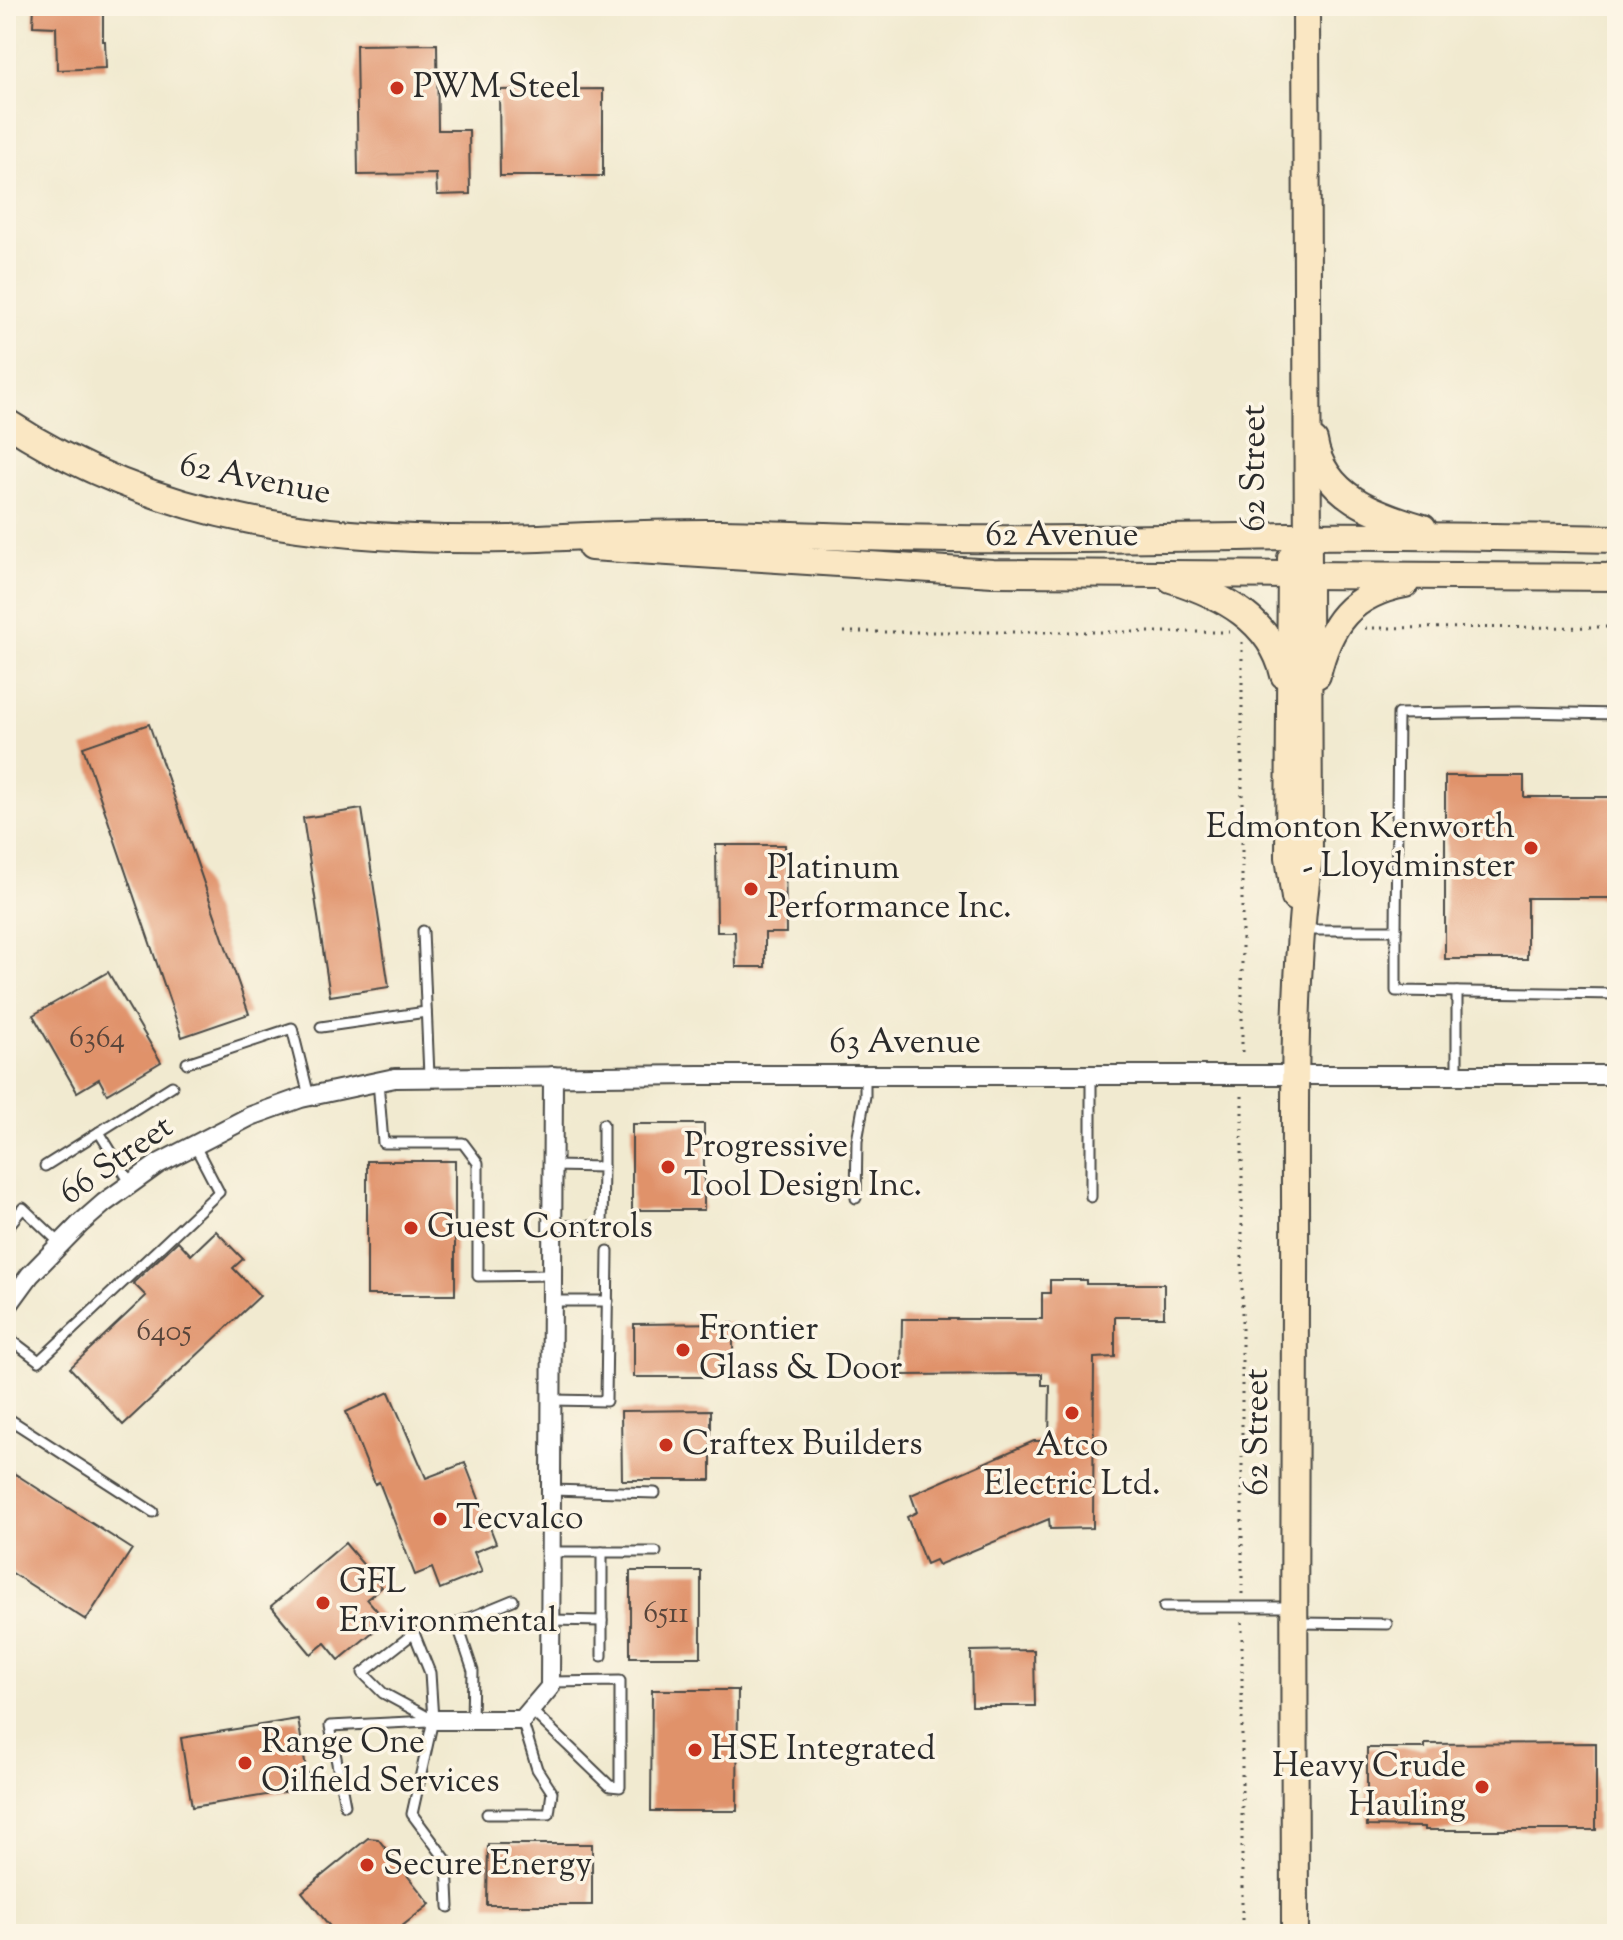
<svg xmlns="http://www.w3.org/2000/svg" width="1623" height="1940" viewBox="0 0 1623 1940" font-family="'Sorts Mill Goudy',serif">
<rect width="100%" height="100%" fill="#fcf5e5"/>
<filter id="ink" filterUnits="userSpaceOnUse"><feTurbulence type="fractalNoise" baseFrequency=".0125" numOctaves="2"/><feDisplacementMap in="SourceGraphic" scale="16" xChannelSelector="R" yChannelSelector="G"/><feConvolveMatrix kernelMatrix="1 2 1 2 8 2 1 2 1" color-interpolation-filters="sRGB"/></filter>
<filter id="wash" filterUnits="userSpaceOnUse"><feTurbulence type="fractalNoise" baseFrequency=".006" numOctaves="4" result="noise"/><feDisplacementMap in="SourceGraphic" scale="32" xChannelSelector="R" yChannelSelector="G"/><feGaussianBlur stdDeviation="1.8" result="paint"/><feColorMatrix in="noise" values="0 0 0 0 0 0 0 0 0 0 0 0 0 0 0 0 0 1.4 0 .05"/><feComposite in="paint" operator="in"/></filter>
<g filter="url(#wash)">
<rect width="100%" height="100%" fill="#f1ead0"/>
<g id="blocks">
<g fill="#e0926b">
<polygon points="34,6 103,6 103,41 105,41 106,68 57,70 56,27 33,26"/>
<polygon points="437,44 438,130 469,130 470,194 437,195 436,174 358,175 356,45"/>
<polygon points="603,89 603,176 500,176 499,90"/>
<polygon points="149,724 249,1014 182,1037 83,747"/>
<polygon points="1445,776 1524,776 1524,797 1617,797 1617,898 1527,898 1527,959 1445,959"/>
<polygon points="362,809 389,987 330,996 303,818"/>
<polygon points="716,845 785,845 786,933 765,933 765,967 736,967 735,932 717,932"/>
<polygon points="108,972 161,1062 107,1094 99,1079 77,1092 33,1015"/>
<rect x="632" y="1124" width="72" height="86"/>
<rect x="367" y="1161" width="88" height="134"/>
<polygon points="216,1231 243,1259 233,1268 260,1296 123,1425 70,1368 146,1296 133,1283 178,1241 191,1255"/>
<polygon points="1050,1280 1086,1280 1086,1284 1164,1284 1164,1317 1115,1317 1115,1357 1094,1358 1093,1528 1050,1529 1049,1519 938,1565 935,1560 926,1564 907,1517 917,1512 911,1495 1034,1441 1049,1441 1050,1385 1042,1385 1042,1374 901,1375 902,1319 1042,1319 1042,1293 1050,1293"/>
<polygon points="733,1323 733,1377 634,1377 634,1324"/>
<polygon points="389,1392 426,1478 465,1463 496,1543 474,1552 482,1572 440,1589 432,1568 415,1575 379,1482 375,1484 346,1412"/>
<polygon points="711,1410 711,1480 622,1480 621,1411"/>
<polygon points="6,1468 132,1549 86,1620 6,1569"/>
<polygon points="345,1543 382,1587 367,1599 386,1621 339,1660 325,1643 311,1654 271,1606"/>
<rect x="630" y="1571" width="71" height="86"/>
<polygon points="1034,1650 1035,1706 972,1706 971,1651"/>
<polygon points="652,1690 738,1690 737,1811 651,1811"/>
<polygon points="298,1719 309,1788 192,1807 181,1738"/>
<polygon points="1596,1743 1596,1830 1425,1830 1425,1827 1367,1826 1367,1748 1425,1748 1425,1744"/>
<polygon points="368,1838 378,1839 430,1904 392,1934 336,1934 302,1892"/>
<polygon points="488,1844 592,1844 592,1905 487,1905"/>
</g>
</g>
</g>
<g filter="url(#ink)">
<use href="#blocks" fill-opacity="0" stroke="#494844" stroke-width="2"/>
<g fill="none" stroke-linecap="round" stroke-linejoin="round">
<defs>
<g id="service">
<polyline points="1303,930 1396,930 1396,991 1617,994"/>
<polyline points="1396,930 1398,714 1518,712 1617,714"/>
<polyline points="423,931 429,1076"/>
<polyline points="1457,992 1457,1075"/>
<polyline points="321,1027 426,1012"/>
<polyline points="187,1063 292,1028 309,1096"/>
<polyline points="378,1081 383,1143 463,1143 478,1163 478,1276 552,1275"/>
<polyline points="603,1124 603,1167"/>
<polyline points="45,1166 99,1132"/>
<polyline points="131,1184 99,1132 172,1086"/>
<polyline points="1091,1197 1091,1075"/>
<polyline points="856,1198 857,1141 865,1096 865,1075"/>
<polyline points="552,1226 602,1226 603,1167 553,1166"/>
<polyline points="6,1229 23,1208 60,1243"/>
<polyline points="552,1301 608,1301"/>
<polyline points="6,1336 39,1361 219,1192 194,1144"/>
<polyline points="552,1400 606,1401 608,1251"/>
<polyline points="6,1417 153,1512"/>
<polyline points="551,1490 655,1493"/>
<polyline points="551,1552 656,1552"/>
<polyline points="1164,1607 1290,1607"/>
<polyline points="551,1620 602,1621 602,1552"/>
<polyline points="602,1621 602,1656"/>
<polyline points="1297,1623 1387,1624"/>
<polyline points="531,1710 610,1786 620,1787 620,1681 550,1682"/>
<polyline points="433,1720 383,1693 363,1673 414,1633 430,1673 433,1720 412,1814 447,1861 449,1907"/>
<polyline points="472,1720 473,1671 457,1623 513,1600"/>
<polyline points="345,1805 330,1726 429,1721"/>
<polyline points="487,1814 549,1814 552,1792 537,1769 522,1720"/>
</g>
<g id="minor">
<polyline points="6,1308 30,1275 80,1224 104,1203 158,1164 251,1116 301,1098 395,1078 699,1075 1617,1075"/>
<polyline points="433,1720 522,1720 550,1687 553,1076"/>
</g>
<g id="secondary">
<path d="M6,422C160,523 329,542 509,539C581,537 651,532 722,533C799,535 876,538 952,539C1064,540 1177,538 1289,536C1398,535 1508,537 1617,539"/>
<path d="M1314,441C1323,496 1376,514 1423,528"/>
<polyline points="591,547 993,573 1617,577"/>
<polyline points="1291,558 1289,857 1295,898"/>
<path d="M1171,579C1222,595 1271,620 1284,675"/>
<path d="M1317,675C1329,624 1351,594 1405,584"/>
<path d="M1295,1934C1294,1716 1294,1499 1295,1281C1296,1140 1290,998 1309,858L1306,6"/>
</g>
</defs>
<use href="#service" stroke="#494844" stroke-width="13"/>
<use href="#minor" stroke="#494844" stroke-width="22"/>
<use href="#secondary" stroke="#494844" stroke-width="30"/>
<g stroke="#494844" stroke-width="3" stroke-dasharray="2 6" stroke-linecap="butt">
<polyline points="1365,628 1617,627"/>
<polyline points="844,632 1231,632"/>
<polyline points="1242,642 1242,1058"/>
<polyline points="1242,1594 1242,1094"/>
<polyline points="1242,1622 1242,1934"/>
</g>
<use href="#service" stroke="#fff" stroke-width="9"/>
<use href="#minor" stroke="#fff" stroke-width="18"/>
<use href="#secondary" stroke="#fae7c3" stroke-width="26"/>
</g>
</g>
<g fill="#c8321e" stroke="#fcf5e5" stroke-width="3">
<circle cx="397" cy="88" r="8"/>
<circle cx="1531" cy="848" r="8"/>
<circle cx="751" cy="889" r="8"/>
<circle cx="668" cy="1167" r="8"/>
<circle cx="411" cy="1228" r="8"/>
<circle cx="683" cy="1350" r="8"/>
<circle cx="1072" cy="1413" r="8"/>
<circle cx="666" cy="1445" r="8"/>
<circle cx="440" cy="1519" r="8"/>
<circle cx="323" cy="1603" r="8"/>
<circle cx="695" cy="1750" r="8"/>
<circle cx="245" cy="1763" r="8"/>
<circle cx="1482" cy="1787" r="8"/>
<circle cx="367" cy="1865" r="8"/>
</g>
<g text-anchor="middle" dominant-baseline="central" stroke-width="7" stroke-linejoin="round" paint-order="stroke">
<g font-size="30" fill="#58453b">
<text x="97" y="1039">6364</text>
<text x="164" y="1332">6405</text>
<text x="666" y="1614">6511</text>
</g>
<g font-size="34" fill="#2b2b2b" stroke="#fcf5e5" text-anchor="start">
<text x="413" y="88">PWM Steel</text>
<text x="1515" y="828" text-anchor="end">Edmonton Kenworth<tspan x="1515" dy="39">- Lloydminster</tspan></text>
<text x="767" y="869">Platinum<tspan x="767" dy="39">Performance Inc.</tspan></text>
<text x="684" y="1147">Progressive<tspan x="684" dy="39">Tool Design Inc.</tspan></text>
<text x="427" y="1228">Guest Controls</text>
<text x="699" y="1330">Frontier<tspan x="699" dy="39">Glass &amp; Door</tspan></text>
<text x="682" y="1445">Craftex Builders</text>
<text x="1072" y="1446" text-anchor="middle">Atco<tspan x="1072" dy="39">Electric Ltd.</tspan></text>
<text x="456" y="1519">Tecvalco</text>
<text x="339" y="1583">GFL<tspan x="339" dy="39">Environmental</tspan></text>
<text x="261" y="1743">Range One<tspan x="261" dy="39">Oilfield Services</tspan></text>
<text x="711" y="1750">HSE Integrated</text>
<text x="1466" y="1767" text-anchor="end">Heavy Crude<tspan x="1466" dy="39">Hauling</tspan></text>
<text x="383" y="1865">Secure Energy</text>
</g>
<g font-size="34" fill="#2b2b2b" stroke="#fcf5e5">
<text transform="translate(1255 468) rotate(-90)">62 Street</text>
<text transform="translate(255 480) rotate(11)">62 Avenue</text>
<text x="1062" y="536">62 Avenue</text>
<text x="905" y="1043">63 Avenue</text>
<text transform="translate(117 1161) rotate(-35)">66 Street</text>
<text transform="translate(1258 1432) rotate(-90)">62 Street</text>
</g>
</g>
<rect width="1623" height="1940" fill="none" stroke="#fcf5e5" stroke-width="32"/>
</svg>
